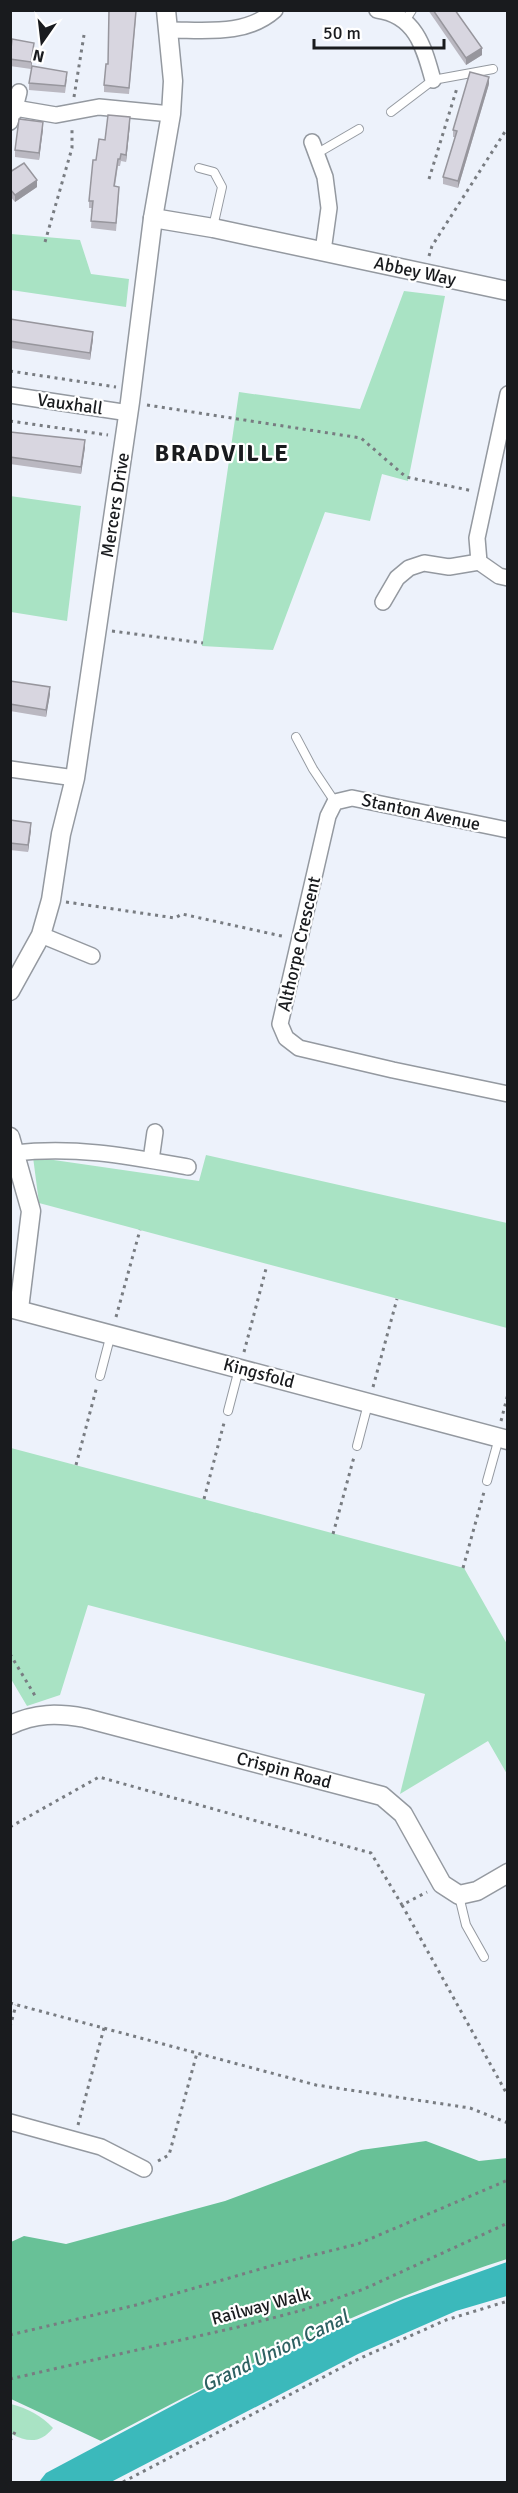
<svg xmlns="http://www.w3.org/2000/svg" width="518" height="2493" viewBox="0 0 518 2493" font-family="Signika,sans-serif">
<rect width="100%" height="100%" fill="#edf2fb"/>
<g fill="#a9e3c4">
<polygon points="11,234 80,240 91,274 129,279 126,307 11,290"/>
<polygon points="404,291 445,296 408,481 382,474 370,521 325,512 273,650 202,646 239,392 360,409"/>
<polygon points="10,496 81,506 67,621 11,612"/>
<polygon points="206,1155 507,1223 507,1328 39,1203 33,1157 199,1181"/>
<polygon points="11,1448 464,1568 507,1644 507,1774 488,1741 400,1794 425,1694 88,1605 60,1695 27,1706 11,1679"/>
<path d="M11,2404C27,2408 42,2416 53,2428C40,2444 28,2442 11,2434Z"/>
</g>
<path fill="#68c197" d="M426,2141L479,2161L507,2158V2259C365,2305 232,2371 101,2441L11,2399V2242L24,2236L66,2244L225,2201L361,2150Z"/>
<polygon fill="#3bb9bb" points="507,2262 507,2296 456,2311 358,2354 111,2482 39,2482 46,2473 217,2382 300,2343 403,2299"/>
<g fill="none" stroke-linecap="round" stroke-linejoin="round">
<defs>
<g id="service">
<polyline points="405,21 412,10"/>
<polyline points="391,112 433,80 493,69"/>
<polyline points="316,154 359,129"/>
<polyline points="199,168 214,172 222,187 213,227"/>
<polyline points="296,737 313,769 335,802"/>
<polyline points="100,1376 111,1334"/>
<polyline points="228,1411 239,1369"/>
<polyline points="357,1446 368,1404"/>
<polyline points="487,1481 499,1438"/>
<polyline points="459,1896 466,1925 484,1957"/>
</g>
<g id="minor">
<path d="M377,10C416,15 424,48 433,80"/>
<path d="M170,30C205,30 246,36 275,10"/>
<polyline points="15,108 19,92"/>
<polyline points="10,122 15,108 56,115 99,107 171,114"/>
<polyline points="312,142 325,177 329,208 323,251"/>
<polyline points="508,394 477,538 479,562 499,576 508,578"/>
<polyline points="10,395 129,413"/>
<polyline points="383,602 397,578 409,568 424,563 449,567 479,562"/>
<polyline points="10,769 75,778"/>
<polyline points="508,830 352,798 335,802 328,816 280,1024 286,1038 299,1048 393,1070 508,1094"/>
<polyline points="41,935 92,956"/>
<path d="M14,1153C76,1146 127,1156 188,1167"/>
<polyline points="151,1160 155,1132"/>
<polyline points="10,2122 101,2147 144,2169"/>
</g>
<g id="tertiary">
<polyline points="153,218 213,228 508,291"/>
<polyline points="10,991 41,935 51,900 61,834 75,778 130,402 153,218 171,114 173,81 166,10"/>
<polyline points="10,1137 31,1211 19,1309"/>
<polyline points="10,1308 508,1440"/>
<path d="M10,1725C36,1713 57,1713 85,1718L382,1796L403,1814L442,1884L459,1895L477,1891L508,1873"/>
</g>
</defs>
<use href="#service" stroke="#9499a0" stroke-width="10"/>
<use href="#minor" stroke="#9499a0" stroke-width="18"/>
<use href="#tertiary" stroke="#9499a0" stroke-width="21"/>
<g stroke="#787c81" stroke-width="3" stroke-dasharray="3 4.5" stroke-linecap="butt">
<polyline points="74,97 84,35"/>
<polyline points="429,179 457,88"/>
<polyline points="45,242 72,148 72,127"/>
<polyline points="429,256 432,246 508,127"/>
<polyline points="10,371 116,387"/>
<polyline points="147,405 361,438 406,477 473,491"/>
<polyline points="10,421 108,435"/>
<polyline points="112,631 203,643"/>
<polyline points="66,902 175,918 182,914 286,937"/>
<polyline points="116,1317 140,1230"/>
<polyline points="244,1352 267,1265"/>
<polyline points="373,1387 397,1299"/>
<polyline points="501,1421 508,1394"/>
<polyline points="76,1465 97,1386"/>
<polyline points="204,1499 224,1423"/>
<polyline points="333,1534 354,1457"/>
<polyline points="463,1568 484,1492"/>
<polyline points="10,1654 37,1699"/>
<polyline points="10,1827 99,1777 371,1853 402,1905 427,1892"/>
<polyline points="402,1905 508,2096"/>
<polyline points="10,2003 316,2085 470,2108 508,2123"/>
<polyline points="10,2027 16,2005"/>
<polyline points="78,2125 104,2028"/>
<polyline points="158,2161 169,2155 197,2053"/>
<polyline points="10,2335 136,2305 281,2263 358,2244 508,2180"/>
<polyline points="10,2379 238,2327 303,2310 364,2289 508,2223"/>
<polyline points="10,2441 15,2432"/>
<polyline points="123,2482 354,2361 446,2320 508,2301"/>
</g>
<use href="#service" stroke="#fff" stroke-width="8"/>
<use href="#minor" stroke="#fff" stroke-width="15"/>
<use href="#tertiary" stroke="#fff" stroke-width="18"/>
</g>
<g fill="#bab8c1">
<polygon points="428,10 455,10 482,55 466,65"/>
<polygon points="136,18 129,94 104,92 104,85 108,64"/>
<polygon points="10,47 34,50 31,69 10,66"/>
<polygon points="67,79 65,93 29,90 29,83"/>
<polygon points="489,84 458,188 443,184 443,177 455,137 453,137 453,130"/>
<polygon points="130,124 126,162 121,161 120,166 118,166 115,186 119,194 116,231 91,228 92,208 89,208 89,201 96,160 105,140"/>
<polygon points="43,129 39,160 15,157 15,150"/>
<polygon points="10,172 37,187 15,202 10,196"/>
<polygon points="10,319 93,339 90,360 10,348"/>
<polygon points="10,432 85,447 81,474 10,464"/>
<polygon points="10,681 50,694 46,717 10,711"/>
<polygon points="10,820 31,830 28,852 10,850"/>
</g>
<g fill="#97969d">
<polygon points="34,43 34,50 31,69 31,62"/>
<polygon points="482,48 482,55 466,65 466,58"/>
<polygon points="489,77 489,84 458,188 458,181"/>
<polygon points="130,117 130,124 126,162 126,155"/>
<polygon points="43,122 43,129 39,160 39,153"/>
<polygon points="37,180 37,187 15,202 15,195"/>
<polygon points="93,332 93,339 90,360 90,353"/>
<polygon points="85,440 85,447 81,474 81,467"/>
<polygon points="50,687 50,694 46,717 46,710"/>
<polygon points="31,823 31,830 28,852 28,845"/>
</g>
<g fill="#d8d6e0" stroke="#97969d" stroke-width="1.5">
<polygon points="109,10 136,11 129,88 104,85 106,64 108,64"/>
<polygon points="433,10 455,10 482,48 466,58"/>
<polygon points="12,39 34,43 31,62 10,59"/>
<polygon points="32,66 67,72 65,86 29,83"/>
<polygon points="470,72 489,77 458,181 443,177 457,131 453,130"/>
<polygon points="108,115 130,117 126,155 121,154 120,159 118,159 114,186 119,187 116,223 91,221 93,201 89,201 93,160 96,160 99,139 105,140"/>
<polygon points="19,119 43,122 39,153 15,150"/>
<polygon points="24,163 37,180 15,195 10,189 10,172"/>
<polygon points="10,319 93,332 90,353 10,341"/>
<polygon points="10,432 85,440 81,467 10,457"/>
<polygon points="10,681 50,687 46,710 10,704"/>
<polygon points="10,820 31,823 28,845 10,843"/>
</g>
<g text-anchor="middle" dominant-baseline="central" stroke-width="4.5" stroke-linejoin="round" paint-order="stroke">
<g font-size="18" fill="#191b1e" stroke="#fff">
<text transform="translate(415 271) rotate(12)">Abbey Way</text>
<text transform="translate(70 404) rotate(8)">Vauxhall</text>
<text transform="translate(115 505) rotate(-81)">Mercers Drive</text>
<text transform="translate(421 812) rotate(12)">Stanton Avenue</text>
<text transform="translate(299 944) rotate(-77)">Althorpe Crescent</text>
<text transform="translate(259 1373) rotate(15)">Kingsfold</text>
<text transform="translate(284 1770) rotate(15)">Crispin Road</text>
<text transform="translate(261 2306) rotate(-15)">Railway Walk</text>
</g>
<g font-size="20" font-style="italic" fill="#2e6162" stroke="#fff">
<text transform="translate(275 2351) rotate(-26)">Grand Union Canal</text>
</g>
<g font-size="24" font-weight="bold" letter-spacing="1.5" fill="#191b1e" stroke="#fff">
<text x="222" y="453">BRADVILLE</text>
</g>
</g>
<rect width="518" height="2493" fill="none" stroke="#191b1e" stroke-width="24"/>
<g transform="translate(42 42) rotate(194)" stroke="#ffffff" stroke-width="4.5" paint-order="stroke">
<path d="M0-4.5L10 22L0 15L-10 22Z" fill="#191b1e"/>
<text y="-9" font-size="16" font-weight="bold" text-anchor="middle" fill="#191b1e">N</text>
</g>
<path d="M314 39v9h130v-9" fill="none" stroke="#191b1e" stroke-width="3"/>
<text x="323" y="39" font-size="18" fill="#191b1e" stroke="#ffffff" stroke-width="4.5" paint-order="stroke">50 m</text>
</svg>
